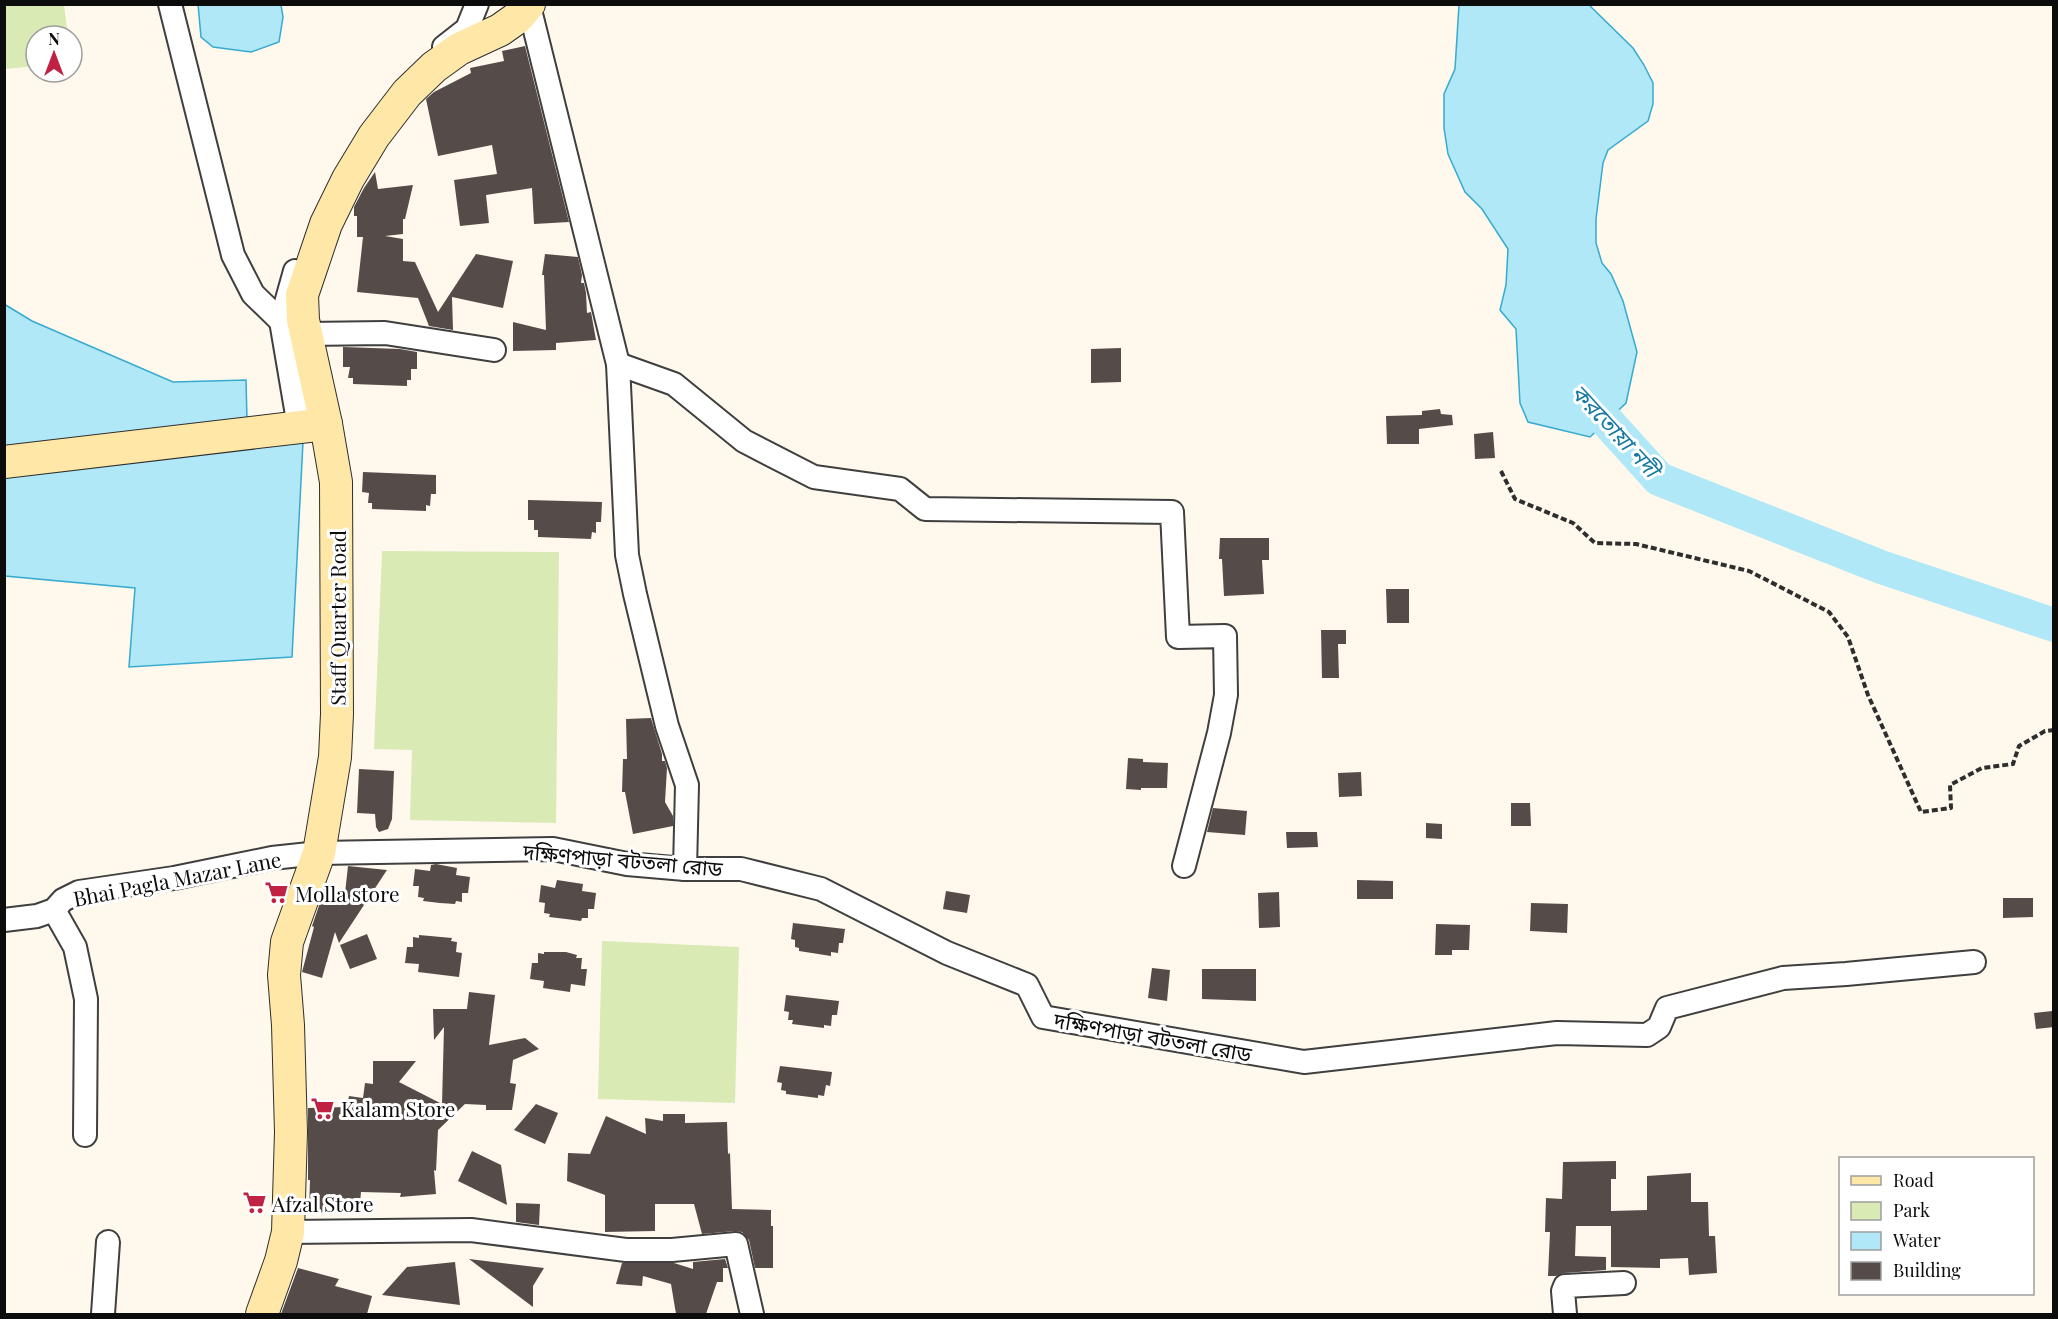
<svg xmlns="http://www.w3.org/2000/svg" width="2058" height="1319" viewBox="0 0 2058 1319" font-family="'Playfair Display','Noto Sans Bengali',serif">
<rect width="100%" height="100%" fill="#fff8ec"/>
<g fill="#d9eab5">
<polygon points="5,4 64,5 68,36 36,36 36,66 5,69"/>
<polygon points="382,551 559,552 556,823 410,820 412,750 374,749"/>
<polygon points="602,941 739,947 735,1103 598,1099"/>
</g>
<g fill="#b0e8f7" stroke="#36aacf" stroke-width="1.5">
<polygon points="198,4 281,5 283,17 279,42 251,52 213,47 201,37"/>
<polygon points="1459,5 1589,5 1633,48 1644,65 1653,83 1653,104 1648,121 1608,150 1603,163 1596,219 1596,243 1602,263 1611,274 1623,301 1637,352 1626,403 1590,437 1528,422 1520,403 1516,329 1500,310 1506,285 1508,249 1482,209 1465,192 1448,154 1444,128 1444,94 1455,69"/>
<polygon points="4,304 32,321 173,382 246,380 247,421 5,452"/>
<polygon points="303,442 292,657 129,667 135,588 5,576 4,476"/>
</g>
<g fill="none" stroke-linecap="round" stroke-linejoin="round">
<polyline stroke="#b0e8f7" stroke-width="34" points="1575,386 1659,479 1881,567 2054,625"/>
</g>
<g fill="#554c49">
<polygon points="525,46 569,222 534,224 532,188 486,195 489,223 460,226 454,180 497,174 492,145 438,156 426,99 434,92 471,73 470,68 504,61 502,51"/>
<polygon points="375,172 378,189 413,185 405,219 403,219 403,234 385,236 403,239 403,261 415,262 438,312 476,254 513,261 503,308 452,297 453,330 429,326 418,298 357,292 363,237 357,237 357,216 354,216 354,207 364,188"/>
<polygon points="545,254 578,257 582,275 581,283 584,283 586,293 587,313 591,312 596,340 556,343 556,350 513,351 513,322 546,330 544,275 542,275"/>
<polygon points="343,347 400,349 417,352 417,369 411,369 411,380 407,380 407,386 353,384 353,378 348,378 350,367 343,367"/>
<polygon points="1121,348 1121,382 1091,383 1091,349"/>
<polygon points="1440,409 1441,414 1452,415 1453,425 1419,429 1419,444 1387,444 1386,416 1422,415 1422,411"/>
<polygon points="1493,432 1495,458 1475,459 1474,434"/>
<polygon points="363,472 436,475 436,494 431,494 430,506 426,505 426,511 372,509 372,503 368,503 369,493 362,492"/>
<polygon points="528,500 602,502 601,522 596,522 596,533 592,532 591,539 538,537 538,530 534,530 534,520 528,520"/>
<polygon points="1220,538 1269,538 1269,560 1262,560 1264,594 1224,596 1222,559 1219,559"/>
<polygon points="1386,589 1409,589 1409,623 1387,623"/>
<polygon points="1321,630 1346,630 1346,644 1338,644 1339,678 1322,678"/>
<polygon points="651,718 662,754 662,761 665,761 667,768 665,802 673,816 673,826 633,834 625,792 622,792 623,759 627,759 626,719"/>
<polygon points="1128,758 1143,759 1143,762 1168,763 1167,788 1141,788 1141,790 1126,789"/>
<polygon points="359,769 394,771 392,819 388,829 379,832 376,827 375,814 357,813"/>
<polygon points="1361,772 1362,796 1339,797 1338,773"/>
<polygon points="1511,803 1530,803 1531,826 1511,826"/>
<polygon points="1213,808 1247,811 1245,835 1207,832"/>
<polygon points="1426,823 1442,824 1442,839 1426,838"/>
<polygon points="1286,832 1317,832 1318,847 1287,848"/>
<polygon points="436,864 457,868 456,875 470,877 468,893 462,893 462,902 456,901 455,904 440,903 423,901 424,898 418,897 419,886 413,886 415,869 430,871 431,865"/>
<polygon points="348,866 387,870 339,943 335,932 322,978 302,972 314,927 312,926 321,900 344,902"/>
<polygon points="557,880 583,884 582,891 596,893 594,909 588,909 588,918 582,918 581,921 566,919 549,917 550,914 544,913 545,903 539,902 541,885 555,888"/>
<polygon points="1357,880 1393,881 1393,899 1357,899"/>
<polygon points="946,891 970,895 967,913 943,909"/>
<polygon points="1279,892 1280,927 1259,928 1258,893"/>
<polygon points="2003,898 2033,898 2033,917 2003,918"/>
<polygon points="1531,903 1568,904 1567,933 1530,931"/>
<polygon points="793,923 845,929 843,943 839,943 838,953 831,952 831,956 799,951 799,948 795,947 795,940 791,939"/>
<polygon points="1436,924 1470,925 1469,950 1452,950 1452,955 1435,955"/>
<polygon points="367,934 377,959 350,969 340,945"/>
<polygon points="419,935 452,938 451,941 457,942 456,952 462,953 459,977 418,972 419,964 405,963 407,947 413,947 413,937 419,938"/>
<polygon points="544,952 566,952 577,955 576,958 582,958 581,969 587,969 585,986 571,984 570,992 543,988 544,981 530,979 532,963 538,963 538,953 544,954"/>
<polygon points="1152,968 1170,970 1167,1001 1148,998"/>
<polygon points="1202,969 1256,969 1256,1001 1202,999"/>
<polygon points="469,992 495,995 489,1045 525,1038 539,1049 513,1060 510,1083 516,1084 512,1110 486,1110 486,1105 465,1104 438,1130 436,1171 434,1170 436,1194 400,1197 401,1193 361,1192 359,1214 309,1212 310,1180 308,1180 308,1108 347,1107 349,1096 363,1098 365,1083 373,1084 373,1061 416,1061 399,1082 442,1104 444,1027 434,1040 433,1009 467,1009"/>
<polygon points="786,995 839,1001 837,1015 832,1015 831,1026 824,1025 824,1028 792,1024 793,1020 788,1020 789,1012 784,1011"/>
<polygon points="2052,1011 2054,1027 2036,1029 2034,1013"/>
<polygon points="780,1066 832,1072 830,1086 826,1085 824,1096 818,1095 818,1098 786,1094 786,1091 781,1090 782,1083 777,1082"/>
<polygon points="536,1104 558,1113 545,1144 514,1130"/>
<polygon points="663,1114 685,1114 685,1123 727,1122 728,1154 730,1153 732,1209 771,1210 771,1226 773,1226 773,1268 755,1268 749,1240 742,1232 735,1231 702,1234 694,1204 655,1204 655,1231 605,1232 605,1195 567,1181 568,1153 590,1154 606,1116 646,1134 645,1118 663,1121"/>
<polygon points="472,1151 501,1165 507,1205 458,1181"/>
<polygon points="1616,1161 1616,1179 1611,1179 1611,1211 1647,1210 1647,1176 1691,1173 1691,1202 1708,1202 1709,1236 1715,1236 1717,1273 1689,1275 1688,1258 1660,1259 1660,1268 1611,1267 1611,1226 1576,1226 1575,1256 1606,1257 1606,1270 1564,1273 1556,1276 1548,1276 1550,1232 1545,1232 1546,1198 1562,1199 1563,1162"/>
<polygon points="516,1203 540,1204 539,1225 516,1222"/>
<polygon points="469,1259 544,1268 533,1286 533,1307"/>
<polygon points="725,1259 728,1268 723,1268 723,1282 717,1282 706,1314 676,1314 671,1284 643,1276 642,1286 616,1284 622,1263 674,1263 693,1269 693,1262"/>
<polygon points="455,1262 460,1305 382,1295 407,1267"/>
<polygon points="298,1268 339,1279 335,1286 372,1296 367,1314 281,1314"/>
</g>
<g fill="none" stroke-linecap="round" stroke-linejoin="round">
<defs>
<g id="street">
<polyline points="170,4 233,255 253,294 288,328"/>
<polyline points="529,6 618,364 627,555 635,594 667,726 687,785 685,869"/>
<polyline points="444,47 467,29 477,4"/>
<polyline points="295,271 281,321 297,415 322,423"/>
<polyline points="306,334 385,333 494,350"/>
<polyline points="618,364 674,384 744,441 814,477 900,489 925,509 1172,512 1178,637 1225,636 1226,695 1219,733 1184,866"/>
<polyline points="54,910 75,947 86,999 85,1135"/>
<polyline points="4,920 37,916 54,910 63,900 79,892 174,878 272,858 319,853 553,849 627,864 685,869 741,869 821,889 947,953 1027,985 1043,1017 1304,1062 1557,1033 1647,1035 1659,1027 1667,1008 1783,978 1846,974 1974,962"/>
<polyline points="288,1232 471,1230 626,1250 672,1250 736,1244 752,1314"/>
<polyline points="103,1314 108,1242"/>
<polyline points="1565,1314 1563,1291 1565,1286 1624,1283"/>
</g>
<g id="secondary">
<polyline points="4,462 326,424"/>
<polyline points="262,1314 281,1261 288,1232 291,1132 288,1025 284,975 287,942 319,853 335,757 337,714 336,482 326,424 303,320 302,295 326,224 348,179 374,136 407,93 434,67 459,49 500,30 517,18 529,4"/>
</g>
</defs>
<use href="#street" stroke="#3f3f3f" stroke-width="26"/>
<use href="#secondary" stroke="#2e2e2e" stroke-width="34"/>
<polyline stroke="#2e2e2e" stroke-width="4" stroke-dasharray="6 3" stroke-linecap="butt" points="1501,471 1515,499 1573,523 1595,543 1636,544 1749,571 1829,612 1848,637 1868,695 1921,812 1951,808 1950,785 1982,768 2013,764 2019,746 2045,731 2054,730"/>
<use href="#street" stroke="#fff" stroke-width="22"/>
<use href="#secondary" stroke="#ffe7a7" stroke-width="32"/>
</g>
<defs>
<symbol id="supermarket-bare" viewBox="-9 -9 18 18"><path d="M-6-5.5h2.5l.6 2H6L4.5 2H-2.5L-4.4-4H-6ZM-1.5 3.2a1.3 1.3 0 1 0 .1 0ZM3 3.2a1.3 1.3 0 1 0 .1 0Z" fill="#bf2243" stroke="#fff" stroke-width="2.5" paint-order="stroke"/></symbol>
</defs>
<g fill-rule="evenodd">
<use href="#supermarket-bare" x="260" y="876" width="33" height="33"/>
<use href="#supermarket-bare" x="306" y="1092" width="33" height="33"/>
<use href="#supermarket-bare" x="238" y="1186" width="33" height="33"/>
</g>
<g text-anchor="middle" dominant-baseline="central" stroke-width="6" stroke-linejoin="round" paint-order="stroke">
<g font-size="21" fill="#0c0c0c" stroke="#fff">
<text transform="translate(337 618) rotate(-90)">Staff Quarter Road</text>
<text transform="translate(623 859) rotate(5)">দক্ষিণপাড়া বটতলা রোড</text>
<text transform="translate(177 878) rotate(-11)">Bhai Pagla Mazar Lane</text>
<text transform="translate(1153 1036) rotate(10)">দক্ষিণপাড়া বটতলা রোড</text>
</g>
<g font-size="21" fill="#0c0c0c" stroke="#fff" text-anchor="start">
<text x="295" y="893">Molla store</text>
<text x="341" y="1108">Kalam Store</text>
<text x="272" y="1203">Afzal Store</text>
</g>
<g font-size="22" font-style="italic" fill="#1479a0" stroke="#fff">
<text transform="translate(1616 430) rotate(47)">করতোয়া নদী</text>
</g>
</g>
<rect width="2058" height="1319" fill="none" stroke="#0c0c0c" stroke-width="12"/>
<rect x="1839" y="1157" width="195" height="138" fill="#ffffff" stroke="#9e9e9e" stroke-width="1.5"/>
<rect x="1851" y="1176" width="30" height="9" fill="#ffe7a7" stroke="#9e9e9e" stroke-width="1.5"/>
<text x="1893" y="1187" font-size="18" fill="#0c0c0c">Road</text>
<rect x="1851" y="1202" width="30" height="18" fill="#d9eab5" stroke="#9e9e9e" stroke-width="1.5"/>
<text x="1893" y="1217" font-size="18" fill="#0c0c0c">Park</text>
<rect x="1851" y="1232" width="30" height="18" fill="#b0e8f7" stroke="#9e9e9e" stroke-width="1.5"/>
<text x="1893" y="1247" font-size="18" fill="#0c0c0c">Water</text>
<rect x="1851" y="1262" width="30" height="18" fill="#554c49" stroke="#9e9e9e" stroke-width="1.5"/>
<text x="1893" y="1277" font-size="18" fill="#0c0c0c">Building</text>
<g transform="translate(54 54)"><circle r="28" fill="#ffffff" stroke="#9e9e9e" stroke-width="1.5"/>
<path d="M0-4.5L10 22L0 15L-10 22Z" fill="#bf2243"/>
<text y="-9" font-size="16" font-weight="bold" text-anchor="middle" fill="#0c0c0c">N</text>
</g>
</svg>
